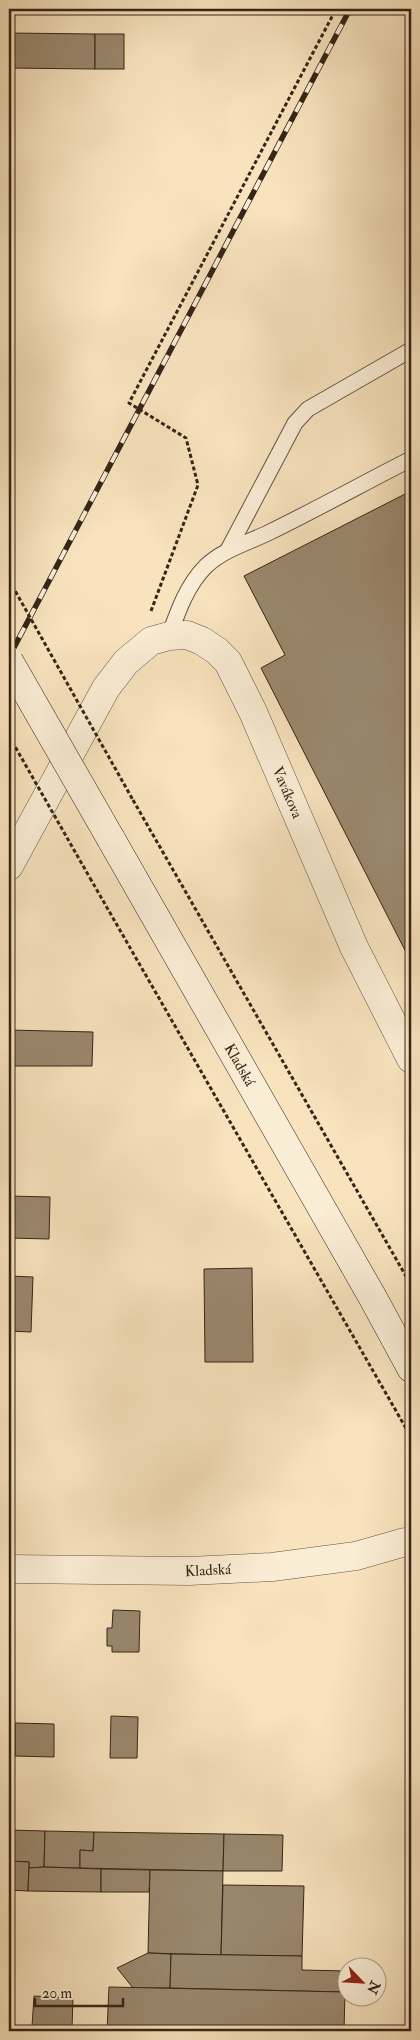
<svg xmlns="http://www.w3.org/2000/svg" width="420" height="2040" viewBox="0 0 420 2040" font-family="'IM FELL Double Pica',serif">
<rect width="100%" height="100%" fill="#f8e3be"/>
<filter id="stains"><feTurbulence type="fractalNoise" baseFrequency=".004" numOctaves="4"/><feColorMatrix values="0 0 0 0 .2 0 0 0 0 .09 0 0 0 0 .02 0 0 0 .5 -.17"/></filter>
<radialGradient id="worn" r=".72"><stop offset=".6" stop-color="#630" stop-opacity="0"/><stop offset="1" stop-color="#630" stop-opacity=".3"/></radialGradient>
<g fill="#9a886e" stroke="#342518">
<polygon points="9,33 95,34 95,69 9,68"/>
<rect x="95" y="34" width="29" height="35"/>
<polygon points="411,491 411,962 261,668 285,655 244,576"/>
<polygon points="9,1030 93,1032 92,1066 9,1066"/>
<polygon points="9,1196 50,1197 49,1239 9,1238"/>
<polygon points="252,1268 253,1362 205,1362 204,1269"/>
<polygon points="9,1276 33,1277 31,1332 9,1331"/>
<polygon points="113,1610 140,1611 139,1652 112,1652 112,1646 107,1646 107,1628 112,1628"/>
<polygon points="111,1716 138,1717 137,1758 110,1758"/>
<polygon points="15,1723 54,1724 54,1757 15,1756"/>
<polygon points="9,1830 45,1831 44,1867 29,1868 29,1862 9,1861"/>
<polygon points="45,1831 94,1832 93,1851 80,1850 80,1868 44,1867"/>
<polygon points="94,1832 224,1834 223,1871 80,1868 80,1850 93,1851"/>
<polygon points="224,1834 283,1835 282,1871 223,1871"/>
<polygon points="9,1861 29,1862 28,1891 9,1890"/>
<polygon points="44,1867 101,1869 101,1892 28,1891 29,1868"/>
<polygon points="101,1869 150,1870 149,1892 101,1892"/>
<polygon points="150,1870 223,1871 221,1955 148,1953"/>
<polygon points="223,1885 304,1886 302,1956 221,1955"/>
<polygon points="148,1953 171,1954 170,1988 133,1988 117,1968"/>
<polygon points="171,1954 302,1956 302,1970 346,1971 345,1992 170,1988"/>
<polygon points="109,1987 345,1992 344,2031 107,2031"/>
<polygon points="34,1996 73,1998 72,2029 32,2027"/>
</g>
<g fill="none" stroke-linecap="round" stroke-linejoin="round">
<defs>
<g id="lane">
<polyline points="228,550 295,423 308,409 409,351"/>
<path d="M169,636C178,611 187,585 206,566C224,549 248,543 270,532C317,509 364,483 411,459"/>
</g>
<g id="street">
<path id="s1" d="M9,866L106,688L126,662L151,641L169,636L187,635L202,641L217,651L228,662L253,712L354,947L411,1059"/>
<path id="s2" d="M9,1569L189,1571L272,1567L356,1556L405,1542"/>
</g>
<g id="secondary">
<path id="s3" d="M111,839L373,1298L411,1368"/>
</g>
</defs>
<use href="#lane" stroke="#655442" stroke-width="17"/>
<use href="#street" stroke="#655442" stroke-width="29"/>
<use href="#secondary" stroke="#342518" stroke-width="29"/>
<g stroke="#342518" stroke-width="3" stroke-dasharray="4 2.5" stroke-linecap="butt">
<polyline points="151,611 198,485 186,438 129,403 336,9"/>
<polyline points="133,800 411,1285"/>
<polyline points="90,878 411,1437"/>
</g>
<use href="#lane" stroke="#faedd5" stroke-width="15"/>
<use href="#street" stroke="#faedd5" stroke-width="28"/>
<use href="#secondary" stroke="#faedd5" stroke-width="28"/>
<defs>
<polyline id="rail" points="9,657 350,9"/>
</defs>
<use href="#rail" stroke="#342518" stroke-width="5.5"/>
<use href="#rail" stroke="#faedd5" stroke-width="4" stroke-dasharray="11" stroke-linecap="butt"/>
<defs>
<polyline id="secondary-bridge" points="9,661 111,839"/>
</defs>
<use href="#secondary-bridge" stroke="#342518" stroke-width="29" stroke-linecap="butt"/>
<g stroke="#342518" stroke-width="3" stroke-dasharray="4 2.5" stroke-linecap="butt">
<polyline points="9,580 133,800"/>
<polyline points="9,736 90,878"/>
</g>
<use href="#secondary-bridge" stroke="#faedd5" stroke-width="28"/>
</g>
<g text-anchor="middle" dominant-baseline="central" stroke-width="4" stroke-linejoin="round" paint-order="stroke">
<g font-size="15" fill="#342518" stroke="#faedd5">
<text stroke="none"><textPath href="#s1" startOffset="498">Vavákova</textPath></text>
<text stroke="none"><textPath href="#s3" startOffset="260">Kladská</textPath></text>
<text stroke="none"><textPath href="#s2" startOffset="199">Kladská</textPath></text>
</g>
</g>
<rect width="420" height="2040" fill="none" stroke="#f8e3be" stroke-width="30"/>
<rect x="10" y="10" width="400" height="2020" fill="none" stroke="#342518" stroke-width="2.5"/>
<rect x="15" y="15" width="390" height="2010" fill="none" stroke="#342518"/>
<g transform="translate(362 1982) rotate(115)"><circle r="24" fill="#faedd5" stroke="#ab9d89"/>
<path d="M0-4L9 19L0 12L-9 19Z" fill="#8f2418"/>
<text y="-8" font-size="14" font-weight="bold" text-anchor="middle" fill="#342518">N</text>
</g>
<path d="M35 1998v8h88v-8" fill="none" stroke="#342518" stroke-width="2.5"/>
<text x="42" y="1998" font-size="15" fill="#342518" stroke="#faedd5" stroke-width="4" paint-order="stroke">20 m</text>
<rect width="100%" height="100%" filter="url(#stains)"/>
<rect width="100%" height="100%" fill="url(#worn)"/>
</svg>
